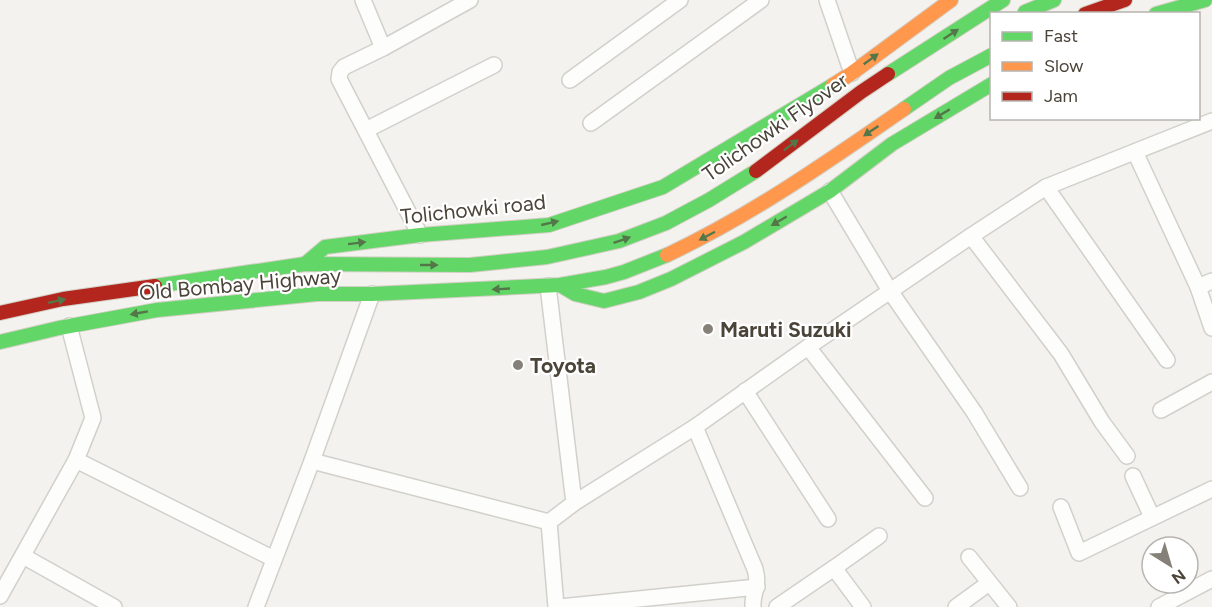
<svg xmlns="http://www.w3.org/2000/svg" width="1212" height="607" viewBox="0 0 1212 607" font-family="Figtree,sans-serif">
<rect width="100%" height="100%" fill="#f4f2ee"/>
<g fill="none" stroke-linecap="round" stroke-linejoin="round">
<defs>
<g id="street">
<polyline points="363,0 383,48"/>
<polyline points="827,0 852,73"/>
<polyline points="570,80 680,0"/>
<polyline points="591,123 761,0"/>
<polyline points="366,130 494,65"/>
<polyline points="1135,152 1198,287 1212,328"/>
<polyline points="1046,187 1167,360"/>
<polyline points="830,191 890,291 974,412 1020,488"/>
<polyline points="420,235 339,79 340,72 344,67 383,48 470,0"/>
<polyline points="971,236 1061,354 1102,422 1127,456"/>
<polyline points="548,286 574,503"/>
<polyline points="1198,287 1212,281"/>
<polyline points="808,347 925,498"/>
<polyline points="745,391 828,519"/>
<polyline points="1161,410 1212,382"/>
<path d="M695,427L755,569C760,586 752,592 753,607"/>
<polyline points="76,460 274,559"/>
<polyline points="312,461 549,522 574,503 695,427 808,347 971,236 1046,187 1212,121"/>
<polyline points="1133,476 1152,517"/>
<polyline points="1061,507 1079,553 1212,489"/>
<polyline points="549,522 556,607"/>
<polyline points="23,556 114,607"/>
<polyline points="969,557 1009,607"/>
<polyline points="0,596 76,460 93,418 69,326"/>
<polyline points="256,607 312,461 372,294"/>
<polyline points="560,607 757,587"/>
<polyline points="777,607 834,568"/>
<polyline points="863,607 834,568 879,536"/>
<polyline points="956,607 989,583"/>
<polyline points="1159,607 1212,579"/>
</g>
<g id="fast">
<polyline points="1025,12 1054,0"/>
<polyline points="1156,14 1205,0"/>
<polyline points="888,74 1003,0"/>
<polyline points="904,109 949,78 992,55"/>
<polyline points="305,264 325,247 420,235 549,225 663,187 833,85"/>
<polyline points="560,285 575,294 604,301 639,292 671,279 744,242 830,191 892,144 992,84"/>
<polyline points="155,286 305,264 470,265 547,257 619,241 666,223 709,200 756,171"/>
<polyline points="0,342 59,328 157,310 317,294 372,294 560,285 606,277 624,272 667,255"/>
</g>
<g id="slow">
<polyline points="833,85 852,73 951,0"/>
<path d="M667,255C752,215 827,162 904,109"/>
</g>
<g id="jam">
<polyline points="1085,14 1125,0"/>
<polyline points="756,171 861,92 888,74"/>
<polyline points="0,313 63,299 155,286"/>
</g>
</defs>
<use href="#street" stroke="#d2d0cb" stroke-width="18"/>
<use href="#fast" stroke="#d3cfc5" stroke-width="16"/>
<use href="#slow" stroke="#d3cfc5" stroke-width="16"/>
<use href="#jam" stroke="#d3cfc5" stroke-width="16"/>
<use href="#street" stroke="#fdfdfc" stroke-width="15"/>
<use href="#fast" stroke="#63d668" stroke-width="14"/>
<use href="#slow" stroke="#ff974d" stroke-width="14"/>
<use href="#jam" stroke="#b3261e" stroke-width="14"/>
</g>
<defs><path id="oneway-solid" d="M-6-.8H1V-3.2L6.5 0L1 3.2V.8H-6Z" transform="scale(1.5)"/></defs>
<g fill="#537749">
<use href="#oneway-solid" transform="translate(951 34) rotate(-33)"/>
<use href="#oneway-solid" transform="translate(871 59) rotate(-36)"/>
<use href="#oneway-solid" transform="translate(942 114) rotate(149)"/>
<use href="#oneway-solid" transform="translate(871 131) rotate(146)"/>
<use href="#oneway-solid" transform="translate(791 145) rotate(-37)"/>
<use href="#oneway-solid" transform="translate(779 221) rotate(150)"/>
<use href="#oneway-solid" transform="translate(550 223) rotate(-13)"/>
<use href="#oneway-solid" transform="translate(707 236) rotate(152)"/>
<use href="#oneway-solid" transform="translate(622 240) rotate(-19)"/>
<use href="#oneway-solid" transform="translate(357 243) rotate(-7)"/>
<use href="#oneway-solid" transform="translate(429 265)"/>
<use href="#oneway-solid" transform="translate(501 289) rotate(177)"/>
<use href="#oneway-solid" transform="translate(57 301) rotate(-12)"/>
<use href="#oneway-solid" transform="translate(139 313) rotate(170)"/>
</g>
<g fill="#868178" stroke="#fff" stroke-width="2">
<circle cx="708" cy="329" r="6"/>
<circle cx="518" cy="365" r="6"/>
</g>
<g text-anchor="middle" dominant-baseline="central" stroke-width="4.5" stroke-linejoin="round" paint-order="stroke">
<g font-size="21" fill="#4b4439" stroke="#fff">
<text transform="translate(775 127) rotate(-35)">Tolichowki Flyover</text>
<text transform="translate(473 209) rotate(-6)">Tolichowki road</text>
<text transform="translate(240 284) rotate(-5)">Old Bombay Highway</text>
</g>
<g font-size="21" font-weight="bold" fill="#4b4439" stroke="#fff" text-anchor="start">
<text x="720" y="329">Maruti Suzuki</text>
<text x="530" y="365">Toyota</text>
</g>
</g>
<rect x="990" y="12" width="210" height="108" fill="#ffffff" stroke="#b7b4b0" stroke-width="1.5"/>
<rect x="1002" y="32" width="30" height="9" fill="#63d668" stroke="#b7b4b0" stroke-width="1.5"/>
<text x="1044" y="42" font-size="18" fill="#4b4439">Fast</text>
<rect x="1002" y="62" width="30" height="9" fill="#ff974d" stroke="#b7b4b0" stroke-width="1.5"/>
<text x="1044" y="72" font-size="18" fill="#4b4439">Slow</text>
<rect x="1002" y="92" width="30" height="9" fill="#b3261e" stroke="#b7b4b0" stroke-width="1.5"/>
<text x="1044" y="102" font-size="18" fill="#4b4439">Jam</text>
<g transform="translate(1170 565) rotate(143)"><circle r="28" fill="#ffffff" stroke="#b7b4b0" stroke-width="1.5"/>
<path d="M0-4.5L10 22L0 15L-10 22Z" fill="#868178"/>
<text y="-9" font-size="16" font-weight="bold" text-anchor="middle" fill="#4b4439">N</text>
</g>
</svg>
